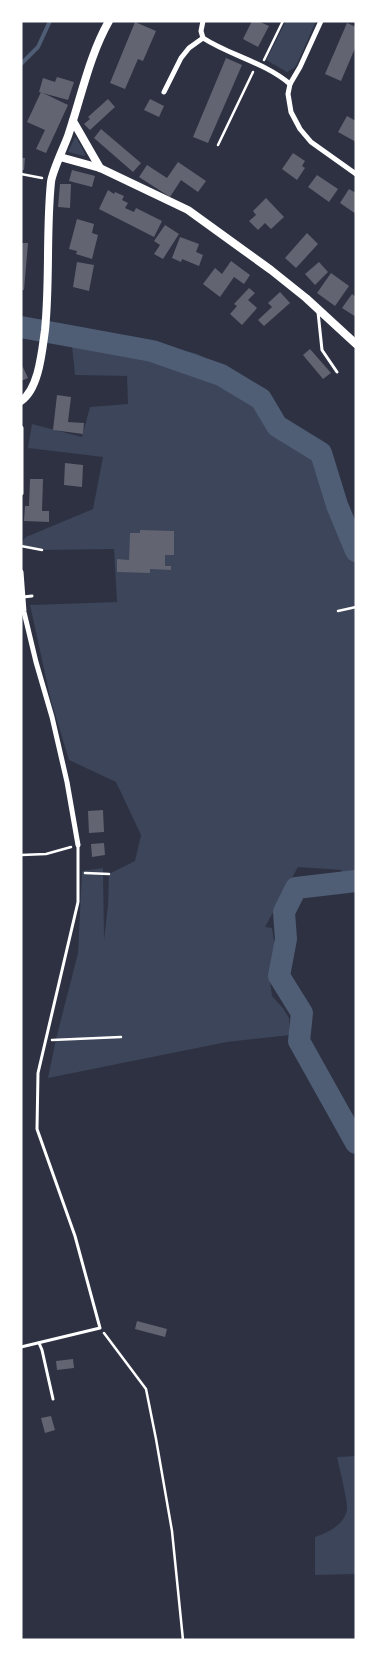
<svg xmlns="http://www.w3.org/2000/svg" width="377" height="1661" viewBox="0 0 377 1661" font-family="'Archivo Narrow',sans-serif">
<rect width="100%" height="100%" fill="#2d3142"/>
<g fill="#3c4559">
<polygon points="286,21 316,21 297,64 294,68 287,72 266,60"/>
<polygon points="75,137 77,139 85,154 84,156 68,152"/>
<polygon points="21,317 38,323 38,338 21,331"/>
<polygon points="51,325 64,330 153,343 198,354 236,374 265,401 282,423 320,448 329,461 343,507 356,536 356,881 336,885 339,874 342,870 298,867 265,927 272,928 276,954 275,968 270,980 272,996 283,1008 289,1018 290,1035 227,1042 48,1078 56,1039 78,953 82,871 103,868 104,940 108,905 109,874 135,861 141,835 116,782 69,760 51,701 30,605 117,602 114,549 42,550 21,546 21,543 26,537 93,509 103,457 28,448 32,424 82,437 90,407 128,404 127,376 75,375 72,346 49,343"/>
<path d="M356,1456V1574L315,1575V1537C327,1533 344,1525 347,1510C348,1502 339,1467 337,1457Z"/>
</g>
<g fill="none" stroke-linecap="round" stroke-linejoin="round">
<polyline stroke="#4f5d75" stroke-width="4" points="21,64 38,47 50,21"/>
<g stroke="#4f5d75" stroke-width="22">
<polyline points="21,327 152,351 221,375 261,399 277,426 321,453 337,505 356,551"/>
<polyline points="356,881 296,888 284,912 286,939 279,976 302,1013 299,1041 356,1143"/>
</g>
</g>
<g fill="#626471">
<polygon points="252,21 258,21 269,26 258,47 243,39"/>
<polygon points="135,22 156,31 143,61 138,59 125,89 110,83"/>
<polygon points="347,23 356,27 356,46 341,81 325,74"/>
<polygon points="226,58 242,65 208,143 193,137"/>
<polygon points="57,77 74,82 68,100 39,92 43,78 55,82"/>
<polygon points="41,92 68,105 46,153 36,149 45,130 27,122"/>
<polygon points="108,99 115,107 90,130 84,124 90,119 88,117"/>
<polygon points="150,99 164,106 159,117 144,110"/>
<polygon points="347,116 356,121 356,142 338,132"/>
<polygon points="101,129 141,163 133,172 94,138"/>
<polygon points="293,153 305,161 302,166 305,168 297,180 282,169"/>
<polygon points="21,158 25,158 24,170 21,170"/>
<polygon points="178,162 206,181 198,192 181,180 170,197 139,177 147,165 167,178"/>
<polygon points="72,170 95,176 92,187 69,181"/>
<polygon points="317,175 338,189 329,202 308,187"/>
<polygon points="60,184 71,184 70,208 58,207"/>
<polygon points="349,189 356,193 356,214 340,203"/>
<polygon points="108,190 114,194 115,192 124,196 122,200 128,203 125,208 134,212 136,208 162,221 154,237 99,209"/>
<polygon points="266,198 284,217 271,229 265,223 258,230 249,221 256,215 253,211"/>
<polygon points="77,219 94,224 92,233 98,235 92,259 76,254 77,251 69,249"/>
<polygon points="165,225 179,234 163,259 154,254 160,245 154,241"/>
<polygon points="307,233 318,244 296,268 285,258"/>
<polygon points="180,237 199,244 196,252 203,255 199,266 182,259 181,262 172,258"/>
<polygon points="21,243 28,243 24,290 21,290"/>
<polygon points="231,261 250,275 244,284 234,277 220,297 203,284 215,268 222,274"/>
<polygon points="77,262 94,265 89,291 73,287"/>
<polygon points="319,262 328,272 315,285 305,274"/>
<polygon points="331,273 349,286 335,306 317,293"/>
<polygon points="249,288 255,293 248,300 257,308 242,325 230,314 237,306 234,304"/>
<polygon points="280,292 290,303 264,326 258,320 272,307 268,303"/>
<polygon points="352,294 356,297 356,317 342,308"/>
<polygon points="310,349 331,373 323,379 303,355"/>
<polygon points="21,363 28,378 21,381"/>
<polygon points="57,395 71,397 68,422 84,423 83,434 53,430"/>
<polygon points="65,463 83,465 82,487 64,485"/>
<polygon points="30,479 43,479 42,511 49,511 49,522 24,521 25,506 29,506"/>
<polygon points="140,530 174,531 174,555 165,555 165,566 171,566 171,570 150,569 150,573 117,572 117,559 129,560 130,533 140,533"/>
<polygon points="103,810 104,832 89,833 88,811"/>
<polygon points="104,843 105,855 92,857 91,844"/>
<polygon points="137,1321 167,1329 165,1337 135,1329"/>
<polygon points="73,1359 74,1368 57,1370 56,1361"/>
<polygon points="51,1416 55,1430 45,1433 41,1418"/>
</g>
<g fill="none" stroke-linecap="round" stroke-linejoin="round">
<g stroke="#fff" stroke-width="2.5">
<polyline points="264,60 283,21"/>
<polyline points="218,145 253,72"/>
<polyline points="21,174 42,178"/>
<polyline points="21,546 42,550"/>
<polyline points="338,611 356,607"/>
<polyline points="21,855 46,854 71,847"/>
<polyline points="85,873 109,874"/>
<polyline points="52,1040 121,1037"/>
<polyline points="104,1333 146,1389 156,1439 172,1531 183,1640"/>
</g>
<g stroke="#fff" stroke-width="3">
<polyline points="318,312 322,350 337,372"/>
<polyline points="23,597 32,596"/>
<polyline points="39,1343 42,1350 53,1399"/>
<polyline points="21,1347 100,1328 75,1236 37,1129 38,1073 78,902 78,845"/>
</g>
<g stroke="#fff" stroke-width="5">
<path d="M203,21L201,31L203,38C231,56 264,62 290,84"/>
<polyline points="321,21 300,67 290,84 288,94 291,112 300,129 311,142 356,174"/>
<polyline points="164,92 181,58 189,48 203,38"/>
<polyline points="21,428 21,493"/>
<polyline points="21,572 24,612 36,662 52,717 67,782 78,845"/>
</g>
<g stroke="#fff" stroke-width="8">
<polyline points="73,121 100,168"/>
<polyline points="60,157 100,168 188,210 271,270 306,298 356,344"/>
<path d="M21,401C39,389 42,351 45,330C50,281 46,231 51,182C52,172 64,147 68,136C81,98 89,56 109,21"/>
</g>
</g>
<rect width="377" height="1661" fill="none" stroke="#ffffff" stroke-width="45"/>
</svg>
